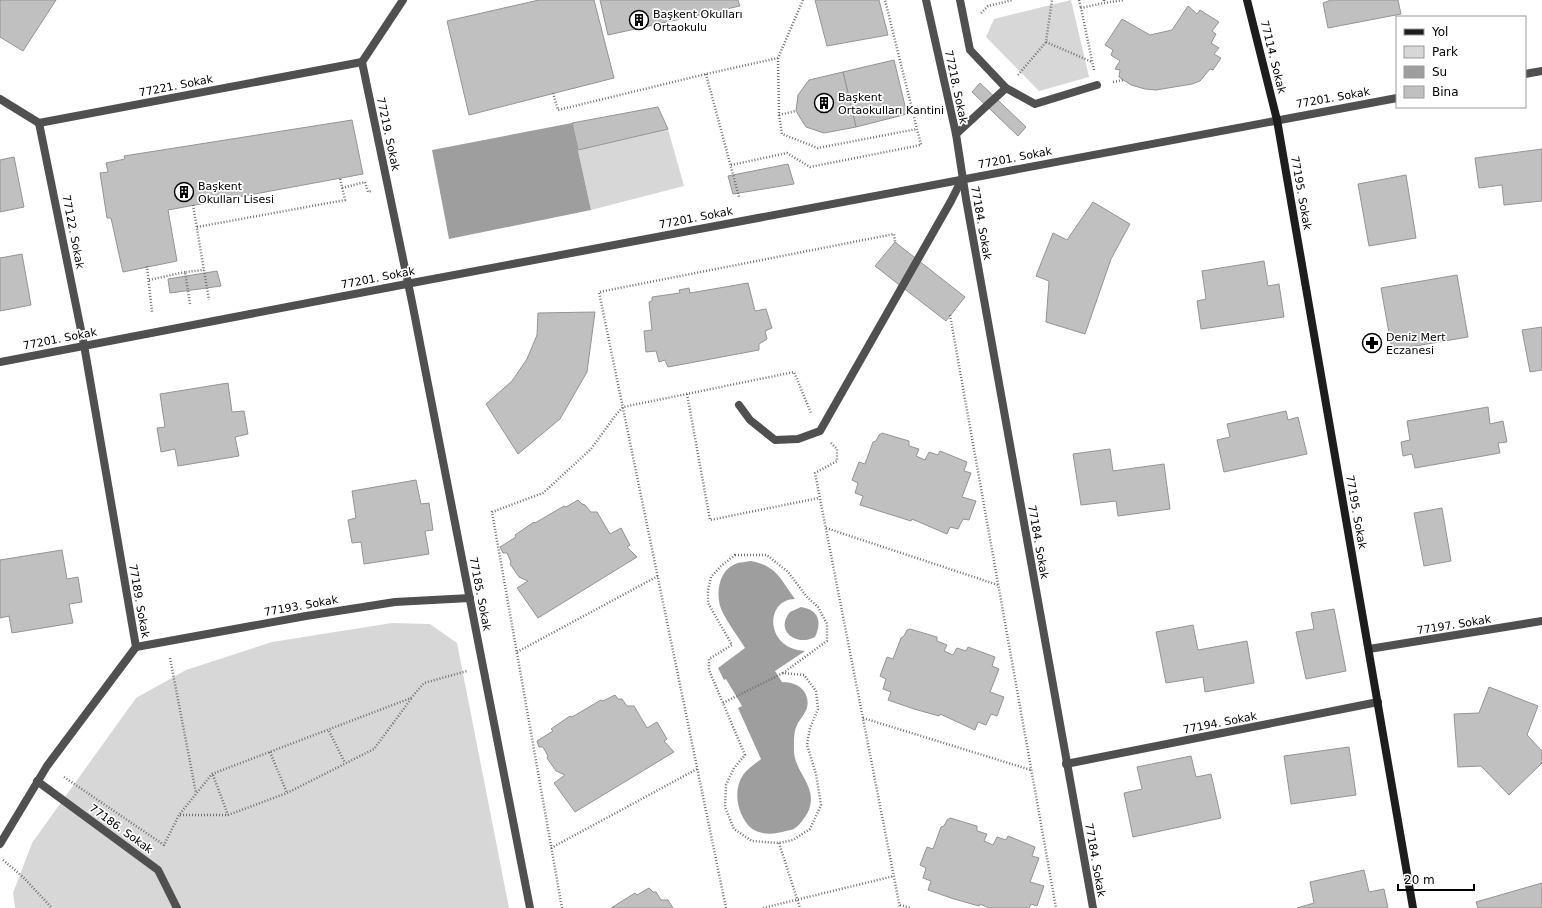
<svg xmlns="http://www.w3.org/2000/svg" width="1542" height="908" viewBox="0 0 1542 908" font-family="'DejaVu Sans',sans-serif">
<rect width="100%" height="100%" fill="#fff"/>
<g fill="#d7d7d7">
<polygon points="1071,0 1089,77 1039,91 986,37 994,19"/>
<polygon points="668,129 684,186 591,210 578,150"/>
<polygon points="392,623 430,624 457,643 509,908 15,908 13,893 32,843 136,698 186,670 272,642"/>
</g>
<g fill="#9e9e9e">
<polygon points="572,123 591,210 449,239 432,150"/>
<path d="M751,561C777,566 780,579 795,599C765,599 764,649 805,651L775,671L782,682C793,682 804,686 807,698C810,711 801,716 797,725C793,733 794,745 794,752C796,775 819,787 808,812C805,817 800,825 795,828C793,830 789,830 786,831C776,834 761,836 751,828C738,816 732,791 743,775C747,769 755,764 761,759L738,708L742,706L726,679L724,680L718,668L745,648C738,636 728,624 722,611C715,596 718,571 735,564C740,562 746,562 751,561Z"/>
<path d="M801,607C819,610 822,622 815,637C797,647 774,631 790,612Z"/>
</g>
<g fill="#c0c0c0" stroke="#949494">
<polygon points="0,0 56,0 23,51 0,37"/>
<polygon points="539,0 594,0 614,78 469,115 447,21"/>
<polygon points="600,0 738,0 740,6 608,35"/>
<polygon points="815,0 879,0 888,35 827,46"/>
<polygon points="1331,0 1398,0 1401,14 1328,28 1323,3"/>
<polygon points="1188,6 1197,14 1200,10 1219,22 1212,31 1216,34 1211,43 1219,48 1214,54 1221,58 1213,70 1210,69 1200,81 1192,84 1156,90 1145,89 1131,85 1119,77 1120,70 1115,69 1120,61 1111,55 1113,50 1105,45 1122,19 1150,35 1172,30"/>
<polygon points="894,60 907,114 856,127 843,72"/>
<polygon points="843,72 856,127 824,133 806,127 796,111 798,95 809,80"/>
<polygon points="980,83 1026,127 1018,136 972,92"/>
<polygon points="658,107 668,129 578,150 572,123"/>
<polygon points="352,120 363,174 168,210 177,261 123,272 111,218 107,218 100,173 108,172 106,163 125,159 124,156"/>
<polygon points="1542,149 1542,201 1504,205 1502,185 1479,188 1475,158"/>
<polygon points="14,157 24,207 0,212 0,160"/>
<polygon points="788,164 794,184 733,194 728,176"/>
<polygon points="1406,175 1416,238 1369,246 1358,184"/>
<polygon points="1093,202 1130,224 1111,259 1085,334 1046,322 1049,281 1036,276 1053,233 1067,240"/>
<polygon points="895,242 965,297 946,321 875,266"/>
<polygon points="22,254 31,305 0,311 0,258"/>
<polygon points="1264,261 1268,286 1279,284 1284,317 1201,329 1197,301 1206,299 1202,271"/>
<polygon points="217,271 221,286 170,293 168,279"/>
<polygon points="1457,275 1468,337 1392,350 1381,288"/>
<polygon points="748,283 755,311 766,309 772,328 765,331 767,339 759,344 759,350 668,367 665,360 659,362 656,351 646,352 644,331 652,330 649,302 652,301 652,297 680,293 679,290 689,288 690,293"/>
<polygon points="595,312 587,372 560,419 518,454 486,404 512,381 527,359 537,335 538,313"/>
<polygon points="1542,327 1542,370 1530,372 1522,330"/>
<polygon points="228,383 232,412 244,411 248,434 235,437 239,456 178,466 175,449 161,452 157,428 165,427 160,394"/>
<polygon points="1488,407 1490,424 1503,421 1507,442 1498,443 1500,453 1415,468 1412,454 1403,456 1401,442 1410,440 1407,421"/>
<polygon points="1286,411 1288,420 1298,417 1307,454 1224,472 1217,440 1230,437 1227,424"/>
<polygon points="882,433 909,441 909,446 919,449 916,456 925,460 929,452 938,455 940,451 967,462 964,471 971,473 962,497 976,501 969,520 963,519 958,529 950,527 947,534 912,519 911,521 860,505 863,496 855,493 858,483 852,480 859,462 865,464 873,442 876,441 879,435"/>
<polygon points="1110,449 1113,471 1164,464 1170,509 1118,516 1116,501 1081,505 1073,454"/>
<polygon points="416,480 421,504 429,503 433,530 425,531 429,554 364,564 361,542 352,543 348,520 356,518 352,491"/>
<polygon points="578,500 582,504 585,505 591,512 597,512 610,534 621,528 630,545 627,547 637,557 538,618 517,588 528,581 519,577 510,564 511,562 507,553 503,553 500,547 516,537 515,535 534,522 535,523 564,506 566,507"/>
<polygon points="1442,508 1451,561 1424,566 1414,513"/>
<polygon points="62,550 67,579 78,577 82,602 69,604 73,623 12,633 9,616 0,618 0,560"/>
<polygon points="1334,609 1346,671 1306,679 1296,632 1314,629 1311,613"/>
<polygon points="1193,625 1198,650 1247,641 1254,683 1205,692 1203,677 1166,683 1156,632"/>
<polygon points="910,629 937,637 937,641 947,645 944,651 953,655 957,648 966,651 968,647 995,657 992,666 999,669 990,692 1004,697 997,716 991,714 986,725 978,722 975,730 940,714 939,716 914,709 888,700 891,692 883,689 886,679 880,676 887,657 893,659 901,638 904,636 907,630"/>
<polygon points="1489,687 1538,706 1527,735 1542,751 1542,763 1509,795 1481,766 1458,767 1454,714 1479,713"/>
<polygon points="615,695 618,699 622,699 627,706 634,706 647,728 657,722 667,739 664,741 674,752 575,812 554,783 565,775 556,771 547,758 548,756 543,747 539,747 537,741 553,731 551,729 570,716 572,717 601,700 603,701"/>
<polygon points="1349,747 1356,795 1291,804 1284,756"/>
<polygon points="1191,756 1196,777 1211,774 1221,818 1133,837 1124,793 1142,789 1137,767"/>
<polygon points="950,818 977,826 977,831 987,834 984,841 993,845 997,837 1006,840 1008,836 1035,847 1032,856 1039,858 1030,882 1044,886 1037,906 1031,904 1029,908 989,908 980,904 979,906 954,899 928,890 931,881 923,878 926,868 920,865 927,847 933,849 941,827 944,826 947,820"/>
<polygon points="1364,870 1369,892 1384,889 1388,908 1297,908 1314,903 1310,882"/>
<polygon points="1542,883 1542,908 1478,908 1476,902"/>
<polygon points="649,888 653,892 656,892 661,900 668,900 673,908 611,908 635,893 637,895"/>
</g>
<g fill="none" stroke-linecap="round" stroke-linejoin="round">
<g stroke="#727272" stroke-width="2.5" stroke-dasharray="1 2" stroke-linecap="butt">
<polyline points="1079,0 1081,8"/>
<polyline points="1104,0 1104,3 1124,0"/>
<polyline points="981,13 988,6 1013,0"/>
<polyline points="1046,42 1092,62"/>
<polyline points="778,58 779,115 796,111"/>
<polyline points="1094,70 1081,8 1104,3"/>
<polyline points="706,74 739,197"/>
<polyline points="1018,75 1046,42 1052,0"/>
<polyline points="1113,82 1123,80"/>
<polyline points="553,93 558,110 706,74 778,58 803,0"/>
<polyline points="779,115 782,134 818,148 917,129"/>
<polyline points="731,165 787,153 810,167 921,145 885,0"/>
<polyline points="342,188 365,182 368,192 371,191"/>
<polyline points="193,205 209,300"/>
<polyline points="197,227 345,200 340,178"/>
<polyline points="147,266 152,312"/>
<polyline points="149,280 185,272"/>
<polyline points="190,304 185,272 204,270"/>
<polyline points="950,315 1056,908"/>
<polyline points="687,394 710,520 819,498"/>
<polyline points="831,443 837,449 837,461 815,473 900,908"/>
<polyline points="826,528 998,585"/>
<polygon points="735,555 767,555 788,572 807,597 818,607 827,624 827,641 783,673 804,675 816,691 818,709 810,728 807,745 816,774 821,805 810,829 793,840 779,843 752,841 734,829 725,807 726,785 734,768 745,755 709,670 709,659 732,645 708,603 708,590 711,577 721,566"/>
<polyline points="517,652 658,576"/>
<polyline points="170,658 196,793"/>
<polyline points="723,703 783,673"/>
<polyline points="863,718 1031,770"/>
<polyline points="329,731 345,763"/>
<polyline points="270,752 287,793"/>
<polyline points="213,775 228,815"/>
<polyline points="64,777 164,845 179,815 212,774 411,698 424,683 467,671"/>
<polyline points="180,815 228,815 287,793 374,749 411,699"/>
<polyline points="779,843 800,908"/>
<polyline points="551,848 697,769"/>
<polyline points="3,860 23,877 52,908"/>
<polyline points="900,905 911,908"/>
<polyline points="562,908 492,512 543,493 591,449 615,416 623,407 794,372 811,413"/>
<polyline points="726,908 599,292 894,234 895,242"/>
<polyline points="763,908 894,876"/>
</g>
<g stroke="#505050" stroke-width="8">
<polyline points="960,0 970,50 1006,88 1035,104 1097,85"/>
<polyline points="956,134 1006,88"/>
</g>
<g stroke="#505050" stroke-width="8">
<polyline points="403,0 362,62 412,302 530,908"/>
<polyline points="926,0 956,134 966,199 1093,908"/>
<polyline points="1525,74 1542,71"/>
<polyline points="0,99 39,123 362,62"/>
<polyline points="0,362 417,282 1397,98"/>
<polyline points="739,405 750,420 775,440 798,439 820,431 951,201 962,179"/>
<polyline points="136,647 306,616 395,602 470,598"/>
<polyline points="1369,649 1542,621"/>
<polyline points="1066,764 1378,702"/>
<polyline points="37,781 158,870 177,908"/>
<polyline points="0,844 47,766 136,647 84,345 39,123"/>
</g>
<polyline stroke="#1d1d1d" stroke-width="8" points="1247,0 1277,120 1413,908"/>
</g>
<defs>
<symbol id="building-ring" viewBox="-11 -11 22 22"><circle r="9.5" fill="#fff" stroke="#000" stroke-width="1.5"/><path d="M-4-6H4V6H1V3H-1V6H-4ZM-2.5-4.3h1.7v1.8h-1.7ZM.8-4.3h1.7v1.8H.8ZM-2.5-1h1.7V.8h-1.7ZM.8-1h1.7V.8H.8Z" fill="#000"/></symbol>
<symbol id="pharmacy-ring" viewBox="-11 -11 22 22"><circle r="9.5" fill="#fff" stroke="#000" stroke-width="1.5"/><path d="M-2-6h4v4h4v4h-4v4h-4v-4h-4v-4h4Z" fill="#000"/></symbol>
</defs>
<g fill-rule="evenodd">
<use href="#building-ring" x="628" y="9" width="22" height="22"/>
<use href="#building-ring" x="813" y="92" width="22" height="22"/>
<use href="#building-ring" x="173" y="181" width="22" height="22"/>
<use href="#pharmacy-ring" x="1361" y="332" width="22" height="22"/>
</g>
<g text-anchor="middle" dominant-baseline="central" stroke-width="3.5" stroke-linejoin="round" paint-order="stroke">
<g font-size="11" fill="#000" stroke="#fff" text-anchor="start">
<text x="653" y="14">Başkent Okulları<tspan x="653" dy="13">Ortaokulu</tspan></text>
<text x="838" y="97">Başkent<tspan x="838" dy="13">Ortaokulları Kantini</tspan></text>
<text x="198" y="186">Başkent<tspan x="198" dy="13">Okulları Lisesi</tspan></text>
<text x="1386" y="337">Deniz Mert<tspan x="1386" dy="13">Eczanesi</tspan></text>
</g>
<g font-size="11" fill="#000" stroke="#fff">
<text transform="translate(1273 57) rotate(76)">77114. Sokak</text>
<text transform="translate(176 86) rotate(-11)">77221. Sokak</text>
<text transform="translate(956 87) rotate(78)">77218. Sokak</text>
<text transform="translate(1333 98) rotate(-10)">77201. Sokak</text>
<text transform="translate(388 134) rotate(78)">77219. Sokak</text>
<text transform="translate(1015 158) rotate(-11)">77201. Sokak</text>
<text transform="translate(1301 193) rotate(80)">77195. Sokak</text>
<text transform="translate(696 218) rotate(-11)">77201. Sokak</text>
<text transform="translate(981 223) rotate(80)">77184. Sokak</text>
<text transform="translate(73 232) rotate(79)">77122. Sokak</text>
<text transform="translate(378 278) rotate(-11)">77201. Sokak</text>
<text transform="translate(60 339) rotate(-11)">77201. Sokak</text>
<text transform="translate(1356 512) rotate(80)">77195. Sokak</text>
<text transform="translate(1038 542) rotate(80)">77184. Sokak</text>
<text transform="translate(480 594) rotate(79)">77185. Sokak</text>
<text transform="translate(139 601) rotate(80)">77189. Sokak</text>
<text transform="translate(301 606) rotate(-10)">77193. Sokak</text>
<text transform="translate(1454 625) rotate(-9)">77197. Sokak</text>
<text transform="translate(1220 723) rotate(-11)">77194. Sokak</text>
<text transform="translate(121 829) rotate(36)">77186. Sokak</text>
<text transform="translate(1095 860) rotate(80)">77184. Sokak</text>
</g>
</g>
<rect x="1396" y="16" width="130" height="92" fill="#ffffff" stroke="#999999"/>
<rect x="1404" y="29" width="20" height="6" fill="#1d1d1d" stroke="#999999"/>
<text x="1432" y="36" font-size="12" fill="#000000">Yol</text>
<rect x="1404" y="46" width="20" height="12" fill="#d7d7d7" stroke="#999999"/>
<text x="1432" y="56" font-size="12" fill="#000000">Park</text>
<rect x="1404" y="66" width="20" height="12" fill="#9e9e9e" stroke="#999999"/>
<text x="1432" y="76" font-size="12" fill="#000000">Su</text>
<rect x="1404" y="86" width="20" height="12" fill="#c0c0c0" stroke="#999999"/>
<text x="1432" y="96" font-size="12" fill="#000000">Bina</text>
<path d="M1398 884v6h76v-6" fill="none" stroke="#000000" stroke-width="2"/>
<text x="1404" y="884" font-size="12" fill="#000000" stroke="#ffffff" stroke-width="3" paint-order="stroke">20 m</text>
</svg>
